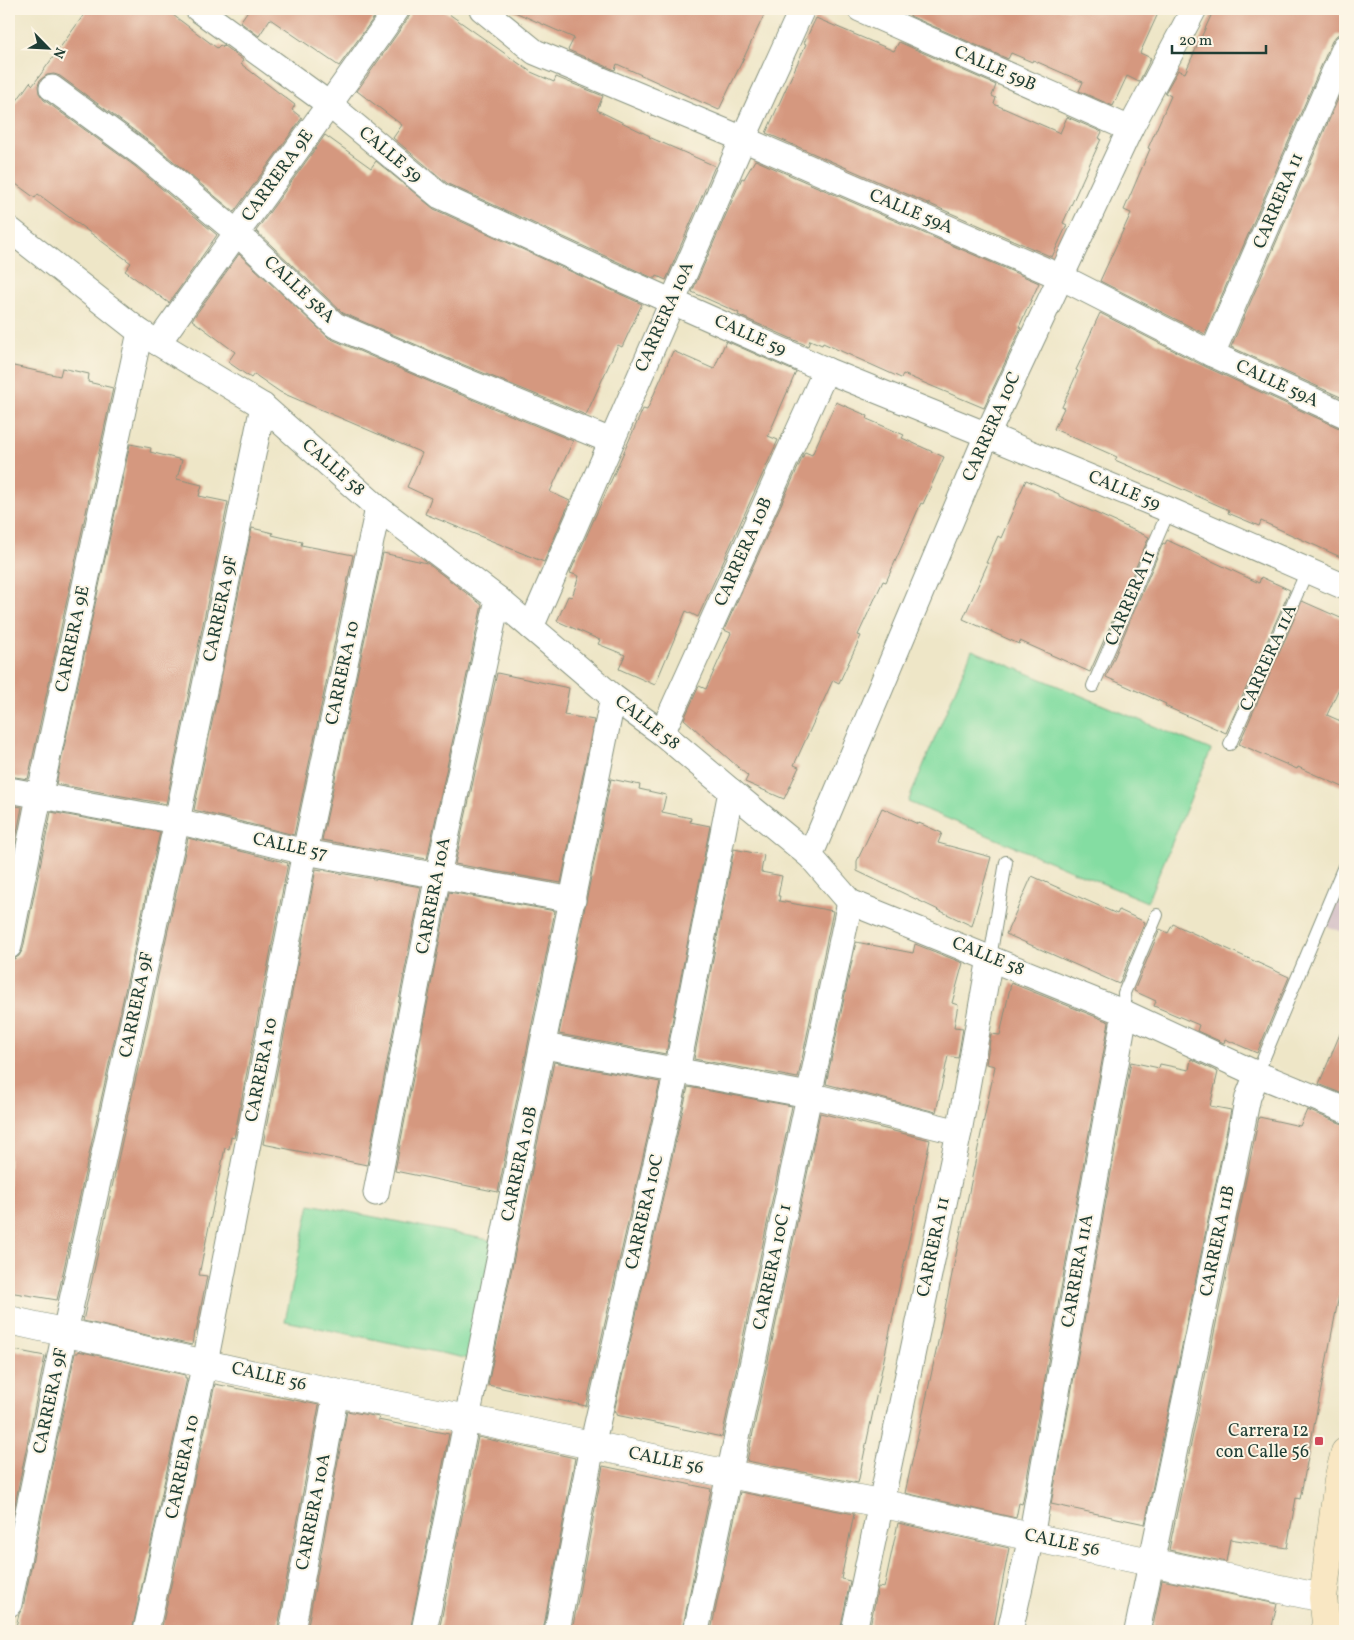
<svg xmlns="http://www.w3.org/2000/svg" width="1354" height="1640" viewBox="0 0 1354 1640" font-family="Vollkorn,serif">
<rect width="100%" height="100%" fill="#fcf5e5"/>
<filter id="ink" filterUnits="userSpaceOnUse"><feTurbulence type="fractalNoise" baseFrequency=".02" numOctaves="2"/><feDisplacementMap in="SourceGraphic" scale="10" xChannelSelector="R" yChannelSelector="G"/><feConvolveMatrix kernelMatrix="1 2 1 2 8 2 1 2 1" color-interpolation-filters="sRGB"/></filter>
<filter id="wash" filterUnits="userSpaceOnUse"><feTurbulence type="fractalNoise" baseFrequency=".0096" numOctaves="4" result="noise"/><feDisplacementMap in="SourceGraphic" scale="20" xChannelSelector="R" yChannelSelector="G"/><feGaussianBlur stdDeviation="1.12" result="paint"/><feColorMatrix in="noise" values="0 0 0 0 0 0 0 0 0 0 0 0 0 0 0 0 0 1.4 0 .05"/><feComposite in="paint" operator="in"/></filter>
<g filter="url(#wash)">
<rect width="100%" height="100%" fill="#eee6c7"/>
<polygon fill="#d2bdc5" points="1345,885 1345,933 1327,926"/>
<g fill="#84dda2" stroke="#528d6b">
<polygon points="972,650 1211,750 1147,902 908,802"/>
<polygon points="310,1204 494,1241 470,1359 285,1321"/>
</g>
<g id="blocks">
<g fill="#d5987f">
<polygon points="88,9 165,9 217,48 220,45 223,47 224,46 243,60 241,64 295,105 292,110 302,118 234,212 154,145 60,76 54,74 47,75 40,80 38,86 39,93 44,100 136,167 217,235 169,303 125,271 131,263 38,194 35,198 9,179 9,112 30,82 33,85"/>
<polygon points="249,9 380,9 339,66 270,19 259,36 240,22"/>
<polygon points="411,9 442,9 531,72 554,82 556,77 603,96 597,110 650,136 649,137 715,166 666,280 657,276 656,278 653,278 448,184 393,138 402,125 357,91 409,17"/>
<polygon points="508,9 767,9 719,110 617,64 615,70 568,50 574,38"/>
<polygon points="913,9 1160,9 1140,53 1151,58 1139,82 1127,76 1113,106 1079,91 1083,82 1033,60 1032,62 1011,53 1008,59 910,16"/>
<polygon points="1214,9 1329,9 1345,16 1345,33 1337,35 1332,41 1205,334 1100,281 1131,213 1124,210 1150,149 1148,148 1171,96 1165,93 1178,70 1185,73"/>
<polygon points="816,18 894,51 899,42 996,85 992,96 996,98 994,104 1060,133 1067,117 1102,132 1099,138 1101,139 1063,223 1067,225 1052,257 766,133 806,44 804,43"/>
<polygon points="1345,83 1345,399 1231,347"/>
<polygon points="325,135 371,168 376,161 434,209 642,304 622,347 618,345 586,415 447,358 343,313 256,231"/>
<polygon points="755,160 1039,283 1019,327 1021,328 984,408 903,374 901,378 823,343 822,345 810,340 808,346 738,315 739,313 692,292 742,178 744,179"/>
<polygon points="239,254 329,338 435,384 573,441 550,492 570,501 544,562 425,514 431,498 407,487 422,453 280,392 254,374 251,378 228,362 235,352 192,320"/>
<polygon points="1100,313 1206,367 1339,428 1345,429 1345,559 1261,521 1259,526 1228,513 1229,510 1115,460 1117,457 1054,429 1064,408 1062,407 1078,371 1076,370 1085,351 1083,350"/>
<polygon points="726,341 796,372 768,436 778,440 698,617 686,611 655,685 619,669 625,655 598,644 600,640 557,621 568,596 572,597 579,576 570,573 643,409 647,410 673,351 714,369"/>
<polygon points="9,365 60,376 62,368 89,374 88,382 113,388 28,779 9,776"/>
<polygon points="836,402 868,416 867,419 904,435 902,438 944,457 923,504 921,503 886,582 883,581 858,635 861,636 839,683 833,680 794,765 799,767 784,799 745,782 748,776 684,719 699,686 706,689 731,633 724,630 805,452 812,455"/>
<polygon points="130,444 151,448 150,452 182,460 177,479 202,485 199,496 228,502 166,804 56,784"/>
<polygon points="1026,480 1059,494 1059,496 1091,511 1149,537 1090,672 1020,641 1019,644 963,619 988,563 986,563 998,536 1001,538"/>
<polygon points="252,528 273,533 272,535 302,542 301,545 353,555 294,835 194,810"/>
<polygon points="1167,540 1259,583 1261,577 1290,590 1226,733 1165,706 1166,704 1106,677 1163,543 1165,544"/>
<polygon points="383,553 427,563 482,605 427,859 322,840"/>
<polygon points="1302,601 1345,620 1345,675 1327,715 1345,723 1345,788 1298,767 1297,769 1239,744"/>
<polygon points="497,673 569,688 564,715 594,720 561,883 455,864"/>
<polygon points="611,779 640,785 639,789 666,795 662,812 691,818 690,822 710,826 666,1054 559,1034"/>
<polygon points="9,805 22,807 9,874"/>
<polygon points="882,808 918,824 919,823 942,833 938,843 991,857 972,926 857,871 857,861"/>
<polygon points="51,812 160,832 57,1300 9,1292 9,960 14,959 19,956 23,949"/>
<polygon points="188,838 288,863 234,1138 231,1137 229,1149 225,1148 199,1275 207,1276 196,1332 194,1332 192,1345 83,1321"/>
<polygon points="734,849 764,855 761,872 782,876 778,896 780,896 779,901 833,911 798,1078 694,1059"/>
<polygon points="316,869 421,887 367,1165 263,1144"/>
<polygon points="1032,876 1117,914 1119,910 1145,922 1119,984 1006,934"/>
<polygon points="449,892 555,911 498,1192 395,1171"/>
<polygon points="1173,924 1289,977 1257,1053 1225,1039 1224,1043 1197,1031 1199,1025 1154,1006 1156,1001 1134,991 1160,929 1168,933"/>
<polygon points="856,942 913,953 915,944 963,963 952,1003 958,1005 954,1027 963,1028 958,1058 948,1056 936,1112 826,1084"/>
<polygon points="1011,983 1109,1022 1023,1500 1022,1504 1019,1503 1016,1518 905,1493 927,1395 995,1066 986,1064 991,1034 1000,1035"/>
<polygon points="1345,1022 1345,1095 1319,1084"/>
<polygon points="1191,1059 1218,1072 1210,1106 1231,1110 1145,1524 1051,1504 1131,1062 1159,1068 1160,1064 1189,1070"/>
<polygon points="554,1062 660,1082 586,1406 488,1385"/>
<polygon points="688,1087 792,1106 722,1437 616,1415 617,1412 614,1412"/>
<polygon points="1307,1110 1340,1123 1345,1124 1345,1264 1300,1499 1296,1498 1287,1548 1230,1539 1226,1562 1169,1550 1259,1117 1300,1126"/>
<polygon points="820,1113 930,1140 858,1483 747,1461"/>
<polygon points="9,1349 45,1356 9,1534"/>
<polygon points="78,1351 185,1375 185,1378 187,1378 132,1631 15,1631 19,1614 23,1607 75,1353 78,1353"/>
<polygon points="215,1384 319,1405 278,1627 271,1626 270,1631 161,1631"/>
<polygon points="347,1411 379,1417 378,1420 449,1434 410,1631 307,1631"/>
<polygon points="478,1437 575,1458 543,1631 439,1631"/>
<polygon points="603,1466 711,1489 682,1631 572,1631"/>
<polygon points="740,1492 854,1514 841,1579 850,1581 840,1631 711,1631"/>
<polygon points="898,1523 1009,1548 993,1631 869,1631 878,1587 884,1588"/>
<polygon points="1162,1580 1277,1604 1271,1631 1152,1631"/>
</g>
</g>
</g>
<g filter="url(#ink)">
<use href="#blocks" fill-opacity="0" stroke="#86927e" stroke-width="1"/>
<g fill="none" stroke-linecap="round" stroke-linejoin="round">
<defs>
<g id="service">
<polyline points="1093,686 1169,510"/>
<polyline points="1230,744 1307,571"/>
<polyline points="990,958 1006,862"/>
<polyline points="1125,1013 1124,993 1157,915"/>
<polyline points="1257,1074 1345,864"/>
</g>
<g id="minor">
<polyline points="198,9 330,105 440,196 603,271 826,370 987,435 1169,510 1345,587"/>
<polyline points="482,9 535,52 743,139 1061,277 1212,354 1345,415"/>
<polyline points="860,9 1130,129"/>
<polyline points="52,88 145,156 236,232 335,325 441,371 611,441"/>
<polyline points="9,229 140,332 263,406 378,508 498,599 613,697 662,733 731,791 810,856 850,902 1125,1013 1257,1074 1345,1110"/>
<path d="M158,343C237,231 319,121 397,9"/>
<polyline points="1212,354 1345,47"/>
<polyline points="531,627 743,139 802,9"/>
<polyline points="662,733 826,370"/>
<polyline points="9,790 177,821 305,852 573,900"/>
<polyline points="810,856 987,435 1130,129 1194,9"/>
<polyline points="9,946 39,797 140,332"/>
<polyline points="544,1046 809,1095 959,1132"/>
<polyline points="376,1193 438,875 498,599"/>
<polyline points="9,1604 65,1332 177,821 263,406"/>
<polyline points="146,1631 205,1363 305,852 378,508"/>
<polyline points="292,1631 336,1393"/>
<polyline points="424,1631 613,697"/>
<polyline points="557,1631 592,1446 677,1071 731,791"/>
<polyline points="696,1631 850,902"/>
<polyline points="854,1631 959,1132 990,958"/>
<polyline points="1010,1631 1031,1537 1125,1013"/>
<polyline points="1137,1631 1248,1097 1257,1074"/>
</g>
<polyline id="tertiary" points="9,1320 336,1393 468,1419 729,1474 880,1503 1031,1537 1323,1598"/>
<polyline id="secondary" points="1327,1631 1323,1598 1338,1480 1345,1452"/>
</defs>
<use href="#service" stroke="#86927e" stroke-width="14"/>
<use href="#minor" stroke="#86927e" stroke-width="27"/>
<use href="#tertiary" stroke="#86927e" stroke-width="29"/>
<use href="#secondary" stroke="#86927e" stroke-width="29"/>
<use href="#service" stroke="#fff" stroke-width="12"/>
<use href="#minor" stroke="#fff" stroke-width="25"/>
<use href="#tertiary" stroke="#fff" stroke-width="28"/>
<use href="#secondary" stroke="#f9e7c3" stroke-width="28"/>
</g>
</g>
<rect fill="#d1495b" stroke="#fcf5e5" stroke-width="2" x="1314" y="1436" width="10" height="10" rx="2.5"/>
<g text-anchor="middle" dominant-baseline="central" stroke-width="4" stroke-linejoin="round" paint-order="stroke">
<g font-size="18" fill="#1f3d34" stroke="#fcf5e5">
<text transform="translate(995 69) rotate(24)">CALLE 59B</text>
<text transform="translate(390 155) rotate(40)">CALLE 59</text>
<text transform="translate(278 176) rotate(-54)">CARRERA 9E</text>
<text transform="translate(1279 201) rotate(-67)">CARRERA 11</text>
<text transform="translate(911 212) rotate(23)">CALLE 59A</text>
<text transform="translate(299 290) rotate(43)">CALLE 58A</text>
<text transform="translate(665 317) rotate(-66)">CARRERA 10A</text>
<text transform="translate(750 336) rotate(24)">CALLE 59</text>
<text transform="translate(1277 384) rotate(25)">CALLE 59A</text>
<text transform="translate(992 427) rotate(-66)">CARRERA 10C</text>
<text transform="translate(333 468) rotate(41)">CALLE 58</text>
<text transform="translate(1124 491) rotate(23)">CALLE 59</text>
<text transform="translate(744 552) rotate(-66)">CARRERA 10B</text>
<text transform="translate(1131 598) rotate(-67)">CARRERA 11</text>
<text transform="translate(221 609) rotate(-78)">CARRERA 9F</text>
<text transform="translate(73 639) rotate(-78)">CARRERA 9E</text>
<text transform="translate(1269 658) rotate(-66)">CARRERA 11A</text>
<text transform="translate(343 673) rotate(-78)">CARRERA 10</text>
<text transform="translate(647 723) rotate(38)">CALLE 58</text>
<text transform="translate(290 847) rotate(12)">CALLE 57</text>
<text transform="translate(434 896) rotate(-79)">CARRERA 10A</text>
<text transform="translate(988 957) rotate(22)">CALLE 58</text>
<text transform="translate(137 1005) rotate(-78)">CARRERA 9F</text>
<text transform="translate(262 1070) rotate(-79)">CARRERA 10</text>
<text transform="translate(520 1164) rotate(-78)">CARRERA 10B</text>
<text transform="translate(645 1212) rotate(-77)">CARRERA 10C</text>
<text transform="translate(1218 1241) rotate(-78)">CARRERA 11B</text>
<text transform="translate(934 1247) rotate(-78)">CARRERA 11</text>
<text transform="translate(773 1267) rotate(-78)">CARRERA 10C 1</text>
<text transform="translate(1078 1271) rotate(-80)">CARRERA 11A</text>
<text transform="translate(269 1377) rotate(13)">CALLE 56</text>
<text transform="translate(51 1401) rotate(-78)">CARRERA 9F</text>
<text transform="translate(666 1461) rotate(12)">CALLE 56</text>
<text transform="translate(183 1467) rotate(-78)">CARRERA 10</text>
<text transform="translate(314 1512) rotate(-79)">CARRERA 10A</text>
<text transform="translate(1062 1543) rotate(12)">CALLE 56</text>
</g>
<g font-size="18" fill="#1f3d34" stroke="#fcf5e5" text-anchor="end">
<text x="1309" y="1431">Carrera 12<tspan x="1309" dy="21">con Calle 56</tspan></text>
</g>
</g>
<rect width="1354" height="1640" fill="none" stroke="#fcf5e5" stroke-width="30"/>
<g transform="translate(48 48) rotate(114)" stroke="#fcf5e5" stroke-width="4" paint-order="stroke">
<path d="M0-4L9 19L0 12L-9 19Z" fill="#1f3d34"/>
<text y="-8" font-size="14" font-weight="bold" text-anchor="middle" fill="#1f3d34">N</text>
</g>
<path d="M1172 45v8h94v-8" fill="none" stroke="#1f3d34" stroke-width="2.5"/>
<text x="1179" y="45" font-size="15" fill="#1f3d34" stroke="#fcf5e5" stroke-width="4" paint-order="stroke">20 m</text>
</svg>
